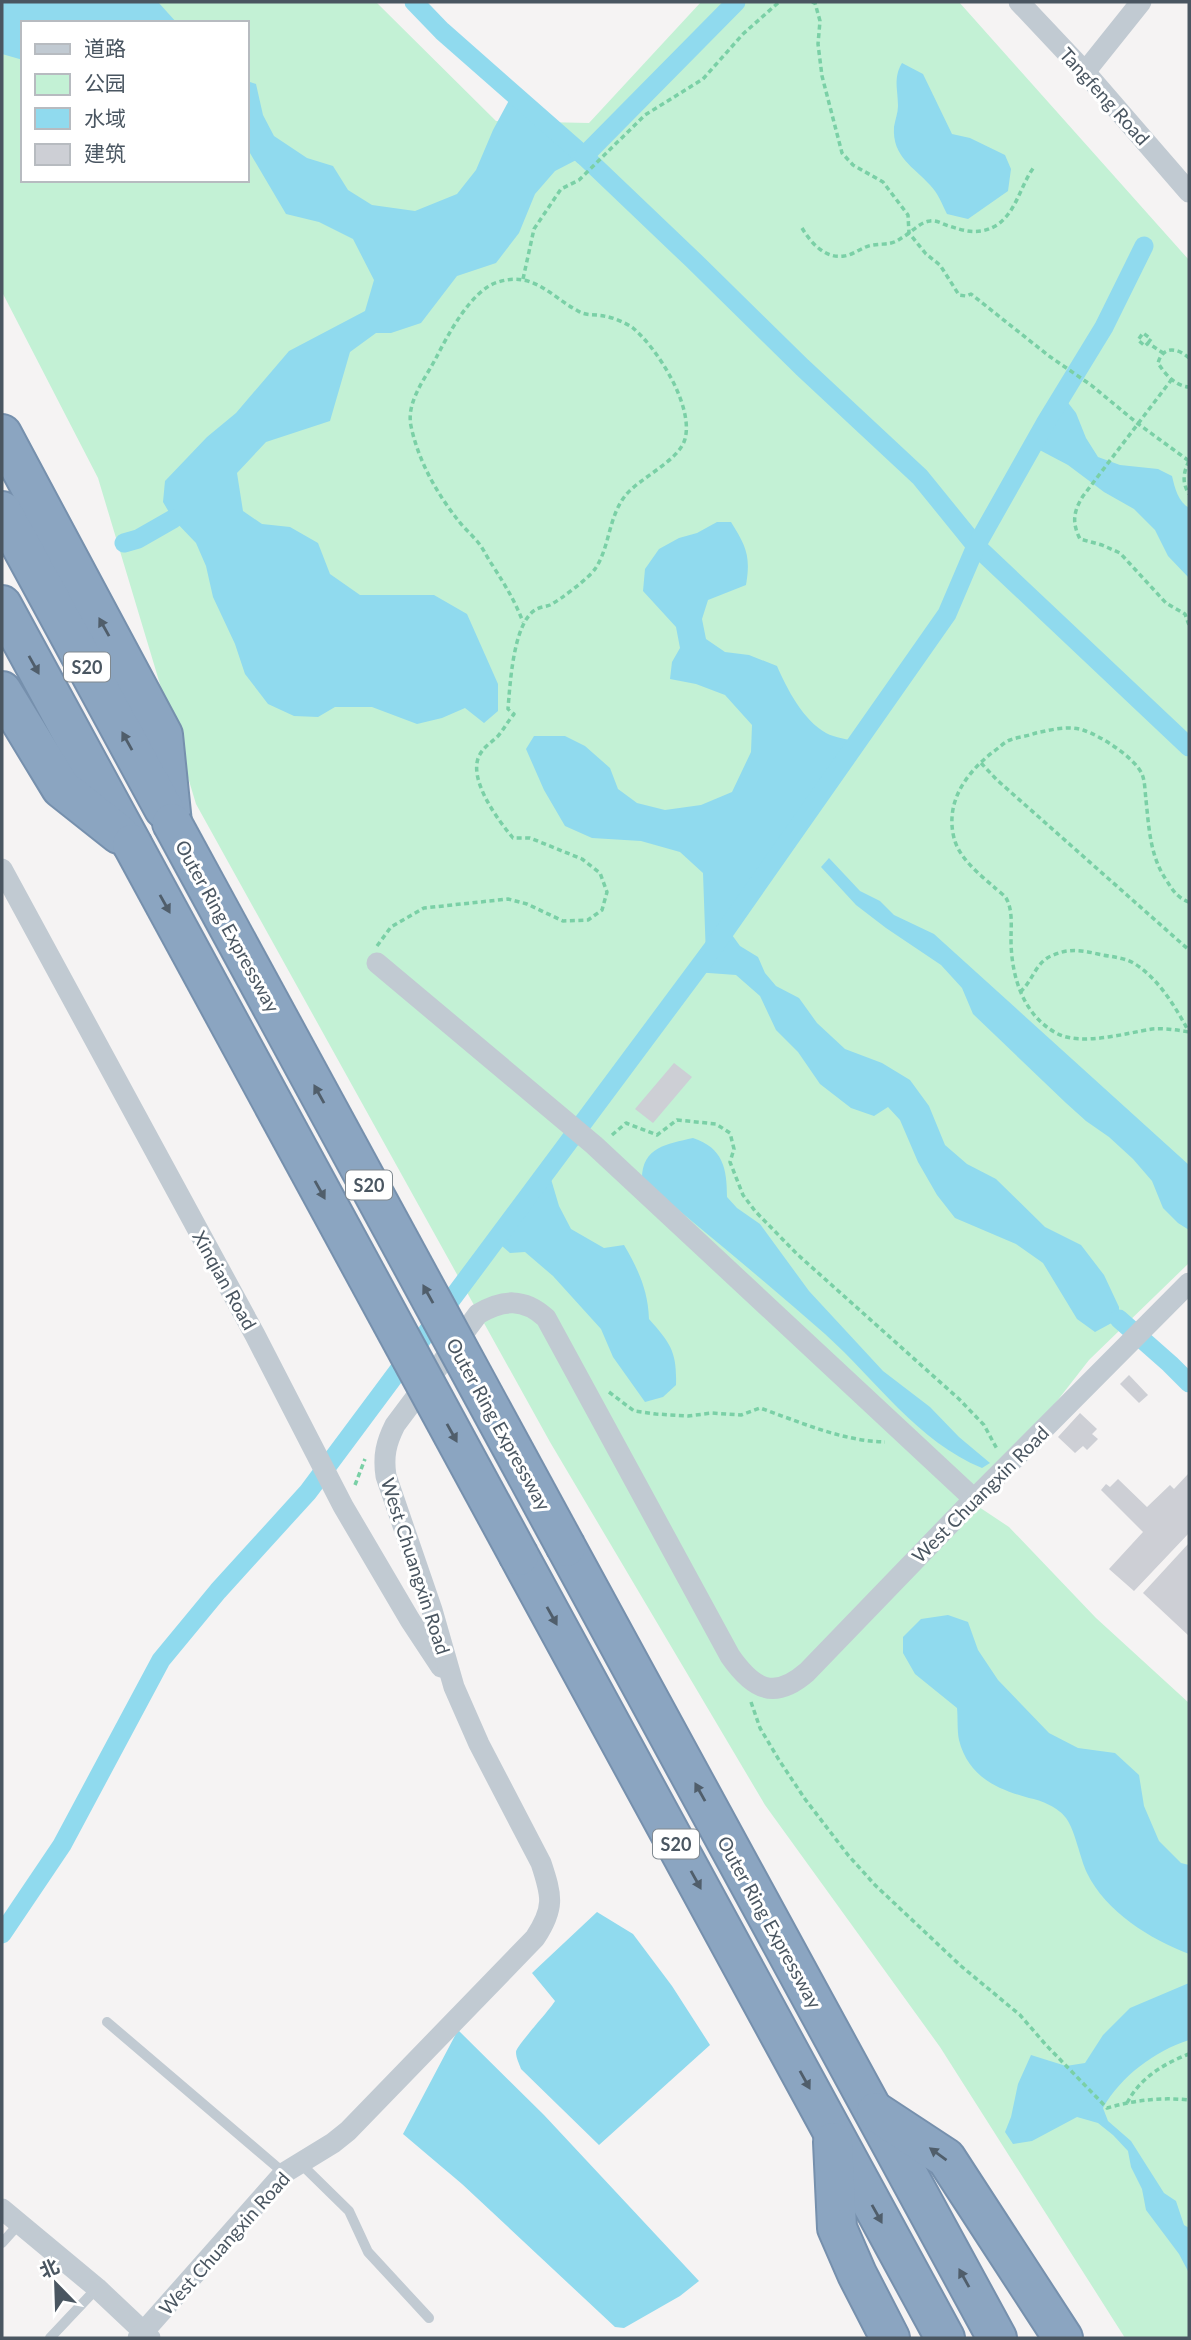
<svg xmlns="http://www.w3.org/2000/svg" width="1191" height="2340" viewBox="0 0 1191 2340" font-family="Lato,'Noto Sans SC',sans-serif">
<rect width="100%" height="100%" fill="#f5f3f3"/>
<path fill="#c3f1d5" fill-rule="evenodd" d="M2,2H376L496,121L589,123L701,2H959L1189,260V1263L1089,1360L976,1505L1009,1527L1096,1618L1189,1703V2338H1125L940,2047L765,1805L550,1442L196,804L98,478L2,292ZM23,23H247V180H23Z"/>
<g fill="#90daee">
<polygon points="2,2 158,2 177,23 23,23 23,60 2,54"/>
<path d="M902,63L923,74L952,134L970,138L1005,155L1011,169L1008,191L968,219L947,214C942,204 938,193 930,185C914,167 892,157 894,127C895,120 898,113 898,106C898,89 893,78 902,63Z"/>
<polygon points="247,81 256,84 263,115 274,136 307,158 333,166 348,190 372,205 415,211 457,194 476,170 493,130 513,93 584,156 555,171 535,194 519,233 496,263 457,276 421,323 391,333 376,333 350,352 330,421 266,442 237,473 243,511 262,524 290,527 318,543 330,574 360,595 434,595 467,614 498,684 498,711 484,723 465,708 442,718 417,724 372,707 335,707 318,717 294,716 268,704 245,674 235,644 213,597 206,566 196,543 173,519 163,502 165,481 207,437 236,413 289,351 365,311 374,280 353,239 319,222 286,214 247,148"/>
<path d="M1062,395L1076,413L1086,438L1098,457L1120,465L1158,469L1172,476C1175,489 1178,501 1189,508V578L1168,556L1155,530L1134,509L1104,492L1068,465L1032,446Z"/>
<path d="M717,522H731C746,546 751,556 746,585L708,600L702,619L706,639L725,652L749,655L777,666C787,689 803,720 826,733C835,738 848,739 858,742L727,928L740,946L758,957L765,973L776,986L799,998L817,1023L845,1049L882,1063L910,1080L929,1106L945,1145L967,1164L996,1179L1045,1227L1081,1245L1104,1275L1119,1307V1319L1095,1332L1077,1319L1043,1263L1016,1244L955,1218L937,1195L918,1162L900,1120L888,1107L874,1116L851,1108L820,1084L798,1052L776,1030L760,996L736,975L695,972L706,957L703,873L680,852L641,841L592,838L565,826L544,790L526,749L534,736H565L585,746L610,768L618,789L637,803L665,810L701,805L732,792L751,752L752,725L725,695L696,684L670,679L672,662L680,648L676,627L643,591L645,569L659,549L679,538L697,533Z"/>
<polygon points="829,858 860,891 880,901 894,915 934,934 1189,1165 1189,1230 1178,1223 1163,1208 1152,1181 1133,1159 1109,1137 1086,1121 1066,1103 973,1014 962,988 941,965 886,928 856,905 821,867"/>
<path d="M693,1138C723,1148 727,1168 727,1197L737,1208L760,1224L809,1291L883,1371L930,1407L959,1437L990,1463L982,1468C918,1442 875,1379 825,1334C765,1281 703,1231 642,1179C642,1147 667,1144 693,1138Z"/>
<path d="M548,1169L559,1206L571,1229L604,1248L624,1245C638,1269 648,1290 649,1319C671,1344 677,1352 676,1385L663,1397L645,1402L613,1357L601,1329L553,1276L525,1252L510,1253L495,1240Z"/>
<path d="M948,1615L968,1622L978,1650L998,1680L1049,1733L1078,1748L1115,1753L1139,1775L1144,1806L1159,1841L1181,1863L1189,1865V1954C1150,1939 1106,1912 1087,1873C1080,1858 1075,1830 1066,1818C1059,1808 1041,1800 1029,1798C996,1789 968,1776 959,1740C957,1730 958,1718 957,1708L915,1674L903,1653V1637L921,1619Z"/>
<path d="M597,1912L633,1934L672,1986L710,2045L599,2145L521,2069C519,2063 516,2058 516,2052C516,2046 549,2011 555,2001L532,1973Z"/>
<path d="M1189,1983V2040C1155,2051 1121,2076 1103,2108L1108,2121L1131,2141L1164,2193L1176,2201L1184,2225L1189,2228V2273L1179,2254L1146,2210L1142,2189L1131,2167L1128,2151L1113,2135L1098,2123L1077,2117L1032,2141L1013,2144L1005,2132L1011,2117L1018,2084L1031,2055L1066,2066L1085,2063L1103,2035L1130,2008Z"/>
<polygon points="458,2030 544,2115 699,2281 680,2296 624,2328 615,2327 462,2184 403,2134"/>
</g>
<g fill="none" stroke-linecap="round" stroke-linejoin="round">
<g stroke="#90daee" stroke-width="19">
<polyline points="414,2 442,31 584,156 692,259 802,367 920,477 976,546 1189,747"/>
<polyline points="584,156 736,2"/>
<polyline points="124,543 138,539 173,519"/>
<polyline points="1119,1319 1170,1364 1189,1383"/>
<polyline points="2,1934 62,1845 161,1660 218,1591 308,1492 713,948 947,614 976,546 1046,422 1104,327 1144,246"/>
</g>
</g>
<g fill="#cdcfd5">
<polygon points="674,1063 692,1077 653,1123 635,1109"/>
<polygon points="1129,1375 1148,1395 1139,1403 1120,1384"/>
<polygon points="1080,1413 1097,1429 1092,1434 1098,1439 1087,1450 1083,1446 1075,1453 1058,1437"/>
<polygon points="1189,1473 1189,1533 1134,1591 1109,1569 1143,1532 1101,1490 1106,1484 1110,1487 1118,1479 1147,1507 1170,1485 1174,1489"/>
<polygon points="1189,1543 1189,1636 1143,1593"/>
</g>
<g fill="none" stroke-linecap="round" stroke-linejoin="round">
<defs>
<g id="motorway">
<polyline points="2,434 163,735 172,823"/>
<polyline points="2,511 164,809"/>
<polyline points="2,605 132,844"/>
<polyline points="2,691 61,788 119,834"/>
<polyline points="566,1547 997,2338"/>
<polyline points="519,1556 945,2338"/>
<polyline points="876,2112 946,2158 1063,2338"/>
<polyline points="833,2142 837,2228 857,2274 890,2338"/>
</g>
</defs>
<use href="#motorway" stroke="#7690ad" stroke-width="42"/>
<g stroke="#7ad0a6" stroke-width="3.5" stroke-dasharray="5 3.5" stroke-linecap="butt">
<polyline points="812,2 815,3 820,21 818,44 822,76 842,153 853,165 883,182 908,215 909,233 926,254 940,265 959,295 966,296 971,294 1049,356 1091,385 1137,423 1189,461"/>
<path d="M802,228C811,243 825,259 844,256C854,255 863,246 873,245C887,243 890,246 903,237C912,232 920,222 930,221C935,220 941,223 946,225C964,231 979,236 997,225C1017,211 1020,186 1034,167"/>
<polyline points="523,279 534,229 561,189 579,180 645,115 703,79 743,34 779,2"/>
<polyline points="1148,343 1151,339 1143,333 1138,340 1145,346 1148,343 1163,353"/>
<path d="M1189,358C1178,348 1163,345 1158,363C1165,374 1175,386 1189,387"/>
<path d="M1172,379L1083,496C1073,512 1072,523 1080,539L1102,545L1120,553L1166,603L1185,614L1189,625"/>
<path d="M1189,461C1183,473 1182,483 1189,494"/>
<polyline points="981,763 997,780 1189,950"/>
<path d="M1189,902C1178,898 1173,891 1167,881C1150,857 1149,828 1146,800C1145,792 1145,781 1142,774C1134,757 1101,736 1083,730C1068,725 1051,730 1036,733C1028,736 1018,737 1010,740C1004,742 999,748 993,752C966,773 945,802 954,838C959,858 979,874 994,887C997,890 1003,894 1006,898C1013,910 1011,926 1011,939C1011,976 1023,1016 1058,1034C1082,1046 1127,1033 1152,1029C1165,1028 1177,1030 1189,1032"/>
<path d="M377,946L391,927L424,908L508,899L527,904L563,921L588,920L602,910L607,892L600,873L582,859L530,838H513C498,820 468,780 479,756C484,746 491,743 498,736C504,729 508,721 514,714L508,709C510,685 513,624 535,610C539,607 545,607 550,605C560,600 589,578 595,569C610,547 608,518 625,496C639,478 679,461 685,439C694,406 657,348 633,328C626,323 612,317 604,316C595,314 586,316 578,311C550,296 534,271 498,282C471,290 448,335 436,358C425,379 406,402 411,426C418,460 437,494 458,520C463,527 470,533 476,540C483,547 487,558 493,566C506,587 514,599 523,622"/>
<path d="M1020,992C1033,981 1035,963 1051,956C1068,948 1081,950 1098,954C1111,957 1124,957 1135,964C1159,979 1176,1008 1189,1032"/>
<polyline points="612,1135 626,1123 657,1135 677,1120 716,1124 730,1133 734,1149 730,1162 743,1195 755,1211 797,1254 959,1399 984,1425 997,1449"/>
<path d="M609,1392L634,1411L656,1414L688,1416L712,1413L741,1415L760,1408C800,1422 842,1441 885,1442"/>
<polyline points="355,1485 365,1459"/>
<path d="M751,1702L760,1728L779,1760L805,1799L848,1855L875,1885L961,1966L1020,2015L1046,2045L1107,2108C1135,2100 1161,2097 1189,2100"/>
<path d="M1127,2103C1140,2078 1163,2064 1189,2054"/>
</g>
<g stroke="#c1cad2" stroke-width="10">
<polyline points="107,2022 284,2173"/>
<polyline points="300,2163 349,2211 368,2252 429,2318"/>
<polyline points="2,2243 19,2224"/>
<polyline points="50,2338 97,2288"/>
</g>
<g stroke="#c1cad2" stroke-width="21">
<polyline points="1019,2 1085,72 1189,192"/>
<polyline points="1085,72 1141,2"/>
<polyline points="2,869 255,1335 343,1506 410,1620 441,1667"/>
<polyline points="377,963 594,1145 974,1499"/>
<polyline points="2,2209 97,2288 150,2338"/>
<path d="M138,2338L284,2173L333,2143L348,2131L535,1938C555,1908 552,1896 541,1863L479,1744L454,1687L432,1610L386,1476C383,1456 386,1443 395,1425L478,1314C503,1299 524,1298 546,1318L730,1656C753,1689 774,1701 807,1672L974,1499L1189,1283"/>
</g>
<use href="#motorway" stroke="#8ba5c1" stroke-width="38"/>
<defs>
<g id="motorway-bridge">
<polyline points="172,823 566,1547"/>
<polyline points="132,844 519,1556"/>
</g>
</defs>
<use href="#motorway-bridge" stroke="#7690ad" stroke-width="42" stroke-linecap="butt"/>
<use href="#motorway-bridge" stroke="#8ba5c1" stroke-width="38"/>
</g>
<defs><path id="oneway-solid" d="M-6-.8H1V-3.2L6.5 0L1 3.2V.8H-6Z" transform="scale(1.75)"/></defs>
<g fill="#505e6b">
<use href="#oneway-solid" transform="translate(104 627) rotate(-119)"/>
<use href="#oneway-solid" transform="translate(34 665) rotate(61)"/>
<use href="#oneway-solid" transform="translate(127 741) rotate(-119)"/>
<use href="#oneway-solid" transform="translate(165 904) rotate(61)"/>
<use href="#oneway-solid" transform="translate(319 1094) rotate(-119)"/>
<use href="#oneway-solid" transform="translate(320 1190) rotate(61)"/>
<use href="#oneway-solid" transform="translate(428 1294) rotate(-119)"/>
<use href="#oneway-solid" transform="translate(452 1433) rotate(61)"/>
<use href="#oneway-solid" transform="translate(552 1616) rotate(61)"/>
<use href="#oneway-solid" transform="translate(700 1792) rotate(-119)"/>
<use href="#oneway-solid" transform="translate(696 1880) rotate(61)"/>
<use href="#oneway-solid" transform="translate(805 2080) rotate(61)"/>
<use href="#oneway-solid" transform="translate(938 2154) rotate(-144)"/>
<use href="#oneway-solid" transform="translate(877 2214) rotate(61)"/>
<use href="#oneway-solid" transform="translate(964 2278) rotate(-119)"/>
</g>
<g text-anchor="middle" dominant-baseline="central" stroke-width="6" stroke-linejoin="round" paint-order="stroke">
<g fill="#fff" stroke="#808990" stroke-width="2">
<rect x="64" y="652.5" width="46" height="29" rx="5"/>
<rect x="346" y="1170.5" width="46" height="29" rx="5"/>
<rect x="653" y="1829.5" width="46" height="29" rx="5"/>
</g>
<g font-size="18" font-weight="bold" fill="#4a5661">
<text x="87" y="667">S20</text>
<text x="369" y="1185">S20</text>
<text x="676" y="1844">S20</text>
</g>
<g font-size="19" fill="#4a5661" stroke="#fff">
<text transform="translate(1105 96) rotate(48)">Tangfeng Road</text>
<text transform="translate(228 926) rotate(61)">Outer Ring Expressway</text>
<text transform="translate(225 1280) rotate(61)">Xinqian Road</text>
<text transform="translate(499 1424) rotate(61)">Outer Ring Expressway</text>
<text transform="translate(980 1494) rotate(-45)">West Chuangxin Road</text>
<text transform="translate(416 1566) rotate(72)">West Chuangxin Road</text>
<text transform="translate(770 1922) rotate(61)">Outer Ring Expressway</text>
<text transform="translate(224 2243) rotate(-48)">West Chuangxin Road</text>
</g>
</g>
<rect width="1191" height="2340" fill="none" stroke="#4a5661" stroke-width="7"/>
<rect x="21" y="21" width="228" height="161" fill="#ffffff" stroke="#b7bbc0" stroke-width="2"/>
<rect x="35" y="44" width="35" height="10" fill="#c1cad2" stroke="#b7bbc0" stroke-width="2"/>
<text x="84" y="56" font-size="21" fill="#4a5661">道路</text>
<rect x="35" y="74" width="35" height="21" fill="#c3f1d5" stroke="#b7bbc0" stroke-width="2"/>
<text x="84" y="91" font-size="21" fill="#4a5661">公园</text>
<rect x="35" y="108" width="35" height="21" fill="#90daee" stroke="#b7bbc0" stroke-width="2"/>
<text x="84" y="126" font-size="21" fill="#4a5661">水域</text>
<rect x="35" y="144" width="35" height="21" fill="#cdcfd5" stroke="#b7bbc0" stroke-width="2"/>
<text x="84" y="161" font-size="21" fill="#4a5661">建筑</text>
<g transform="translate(56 2284) rotate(337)" stroke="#ffffff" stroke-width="5" paint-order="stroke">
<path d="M0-5L12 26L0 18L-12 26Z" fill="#4a5661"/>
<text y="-10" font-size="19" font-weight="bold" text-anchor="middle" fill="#4a5661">北</text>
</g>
</svg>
